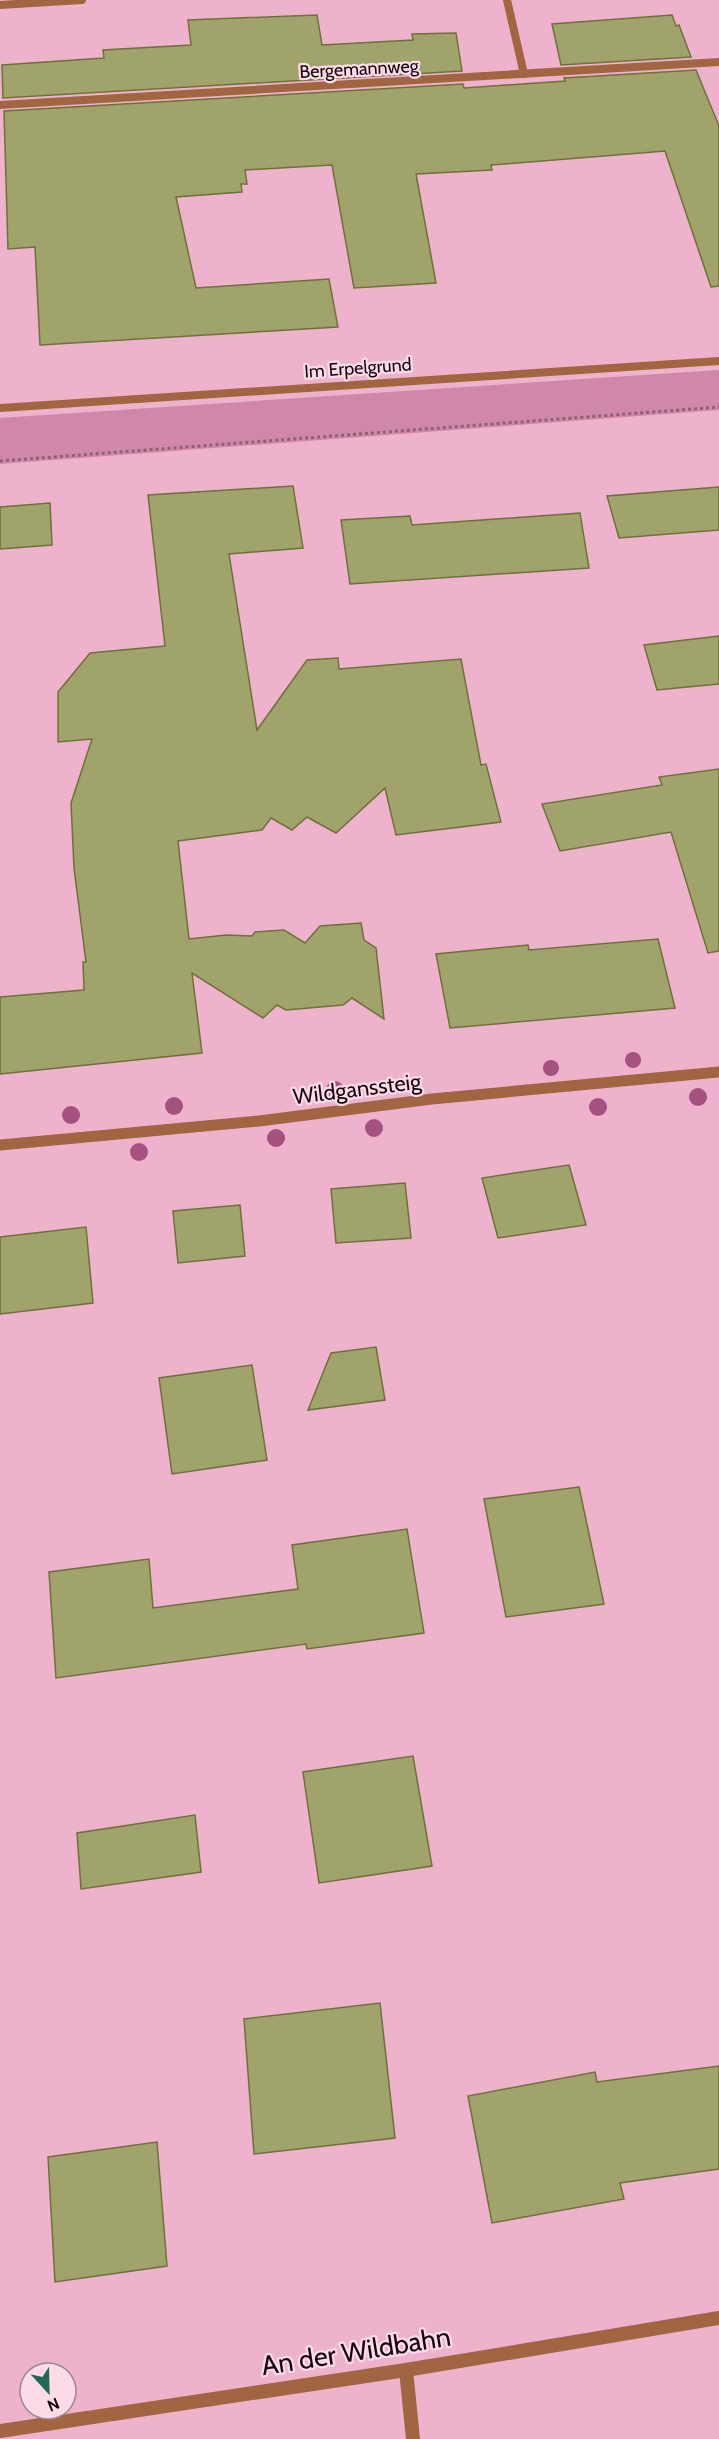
<svg xmlns="http://www.w3.org/2000/svg" width="719" height="2439" viewBox="0 0 719 2439" font-family="Cabin,sans-serif">
<rect width="100%" height="100%" fill="#eeb2cc"/>
<polygon fill="#d087a8" points="719,370 719,410 0,464 0,418"/>
<g fill="#a0a46b" stroke="#6e7139" stroke-width="1.5">
<polygon points="317,15 322,45 413,40 412,34 456,33 462,71 3,98 2,65 104,58 103,50 191,45 188,20"/>
<polygon points="672,15 676,26 679,25 691,57 561,65 552,24"/>
<polygon points="696,70 719,126 719,286 711,287 665,151 491,165 492,170 416,174 436,283 354,288 332,165 245,170 247,184 241,184 242,192 176,197 196,288 329,279 338,327 40,345 35,247 8,249 4,111 463,84 464,88 565,81 564,78"/>
<polygon points="293,486 303,548 229,554 257,730 307,660 338,658 339,669 461,659 481,765 486,764 501,822 396,835 385,788 336,833 307,817 292,830 271,818 262,830 178,841 189,939 226,935 252,936 255,932 284,930 305,943 320,926 361,923 364,940 376,948 384,1019 352,998 343,1005 286,1010 277,1005 263,1018 192,973 202,1053 0,1074 0,997 84,990 83,962 86,962 74,868 71,803 92,739 58,742 58,692 90,653 165,646 148,495"/>
<polygon points="719,487 719,530 619,538 607,496"/>
<polygon points="50,503 52,545 0,549 0,507"/>
<polygon points="580,513 589,568 350,584 341,520 410,516 412,525"/>
<polygon points="719,636 719,684 657,690 644,645"/>
<polygon points="719,769 719,951 708,953 671,832 560,851 542,804 662,785 659,777"/>
<polygon points="658,939 675,1008 450,1028 436,954 528,945 529,950"/>
<polygon points="569,1165 586,1225 498,1238 482,1178"/>
<polygon points="405,1183 411,1238 336,1243 331,1189"/>
<polygon points="240,1205 245,1256 178,1263 173,1211"/>
<polygon points="86,1227 93,1303 0,1314 0,1237"/>
<polygon points="376,1347 385,1400 308,1410 331,1353"/>
<polygon points="252,1365 267,1460 172,1474 159,1378"/>
<polygon points="579,1487 604,1604 506,1617 484,1499"/>
<polygon points="407,1529 424,1633 307,1649 306,1644 56,1678 49,1572 149,1559 153,1608 298,1589 292,1545"/>
<polygon points="413,1756 432,1866 319,1883 303,1772"/>
<polygon points="195,1815 201,1872 81,1889 77,1833"/>
<polygon points="380,2003 395,2138 254,2154 244,2019"/>
<polygon points="719,2066 719,2169 620,2183 624,2199 492,2223 468,2096 595,2072 597,2082"/>
<polygon points="157,2142 167,2266 55,2282 48,2157"/>
</g>
<g fill="none" stroke-linecap="round" stroke-linejoin="round">
<polyline stroke="#8c6375" stroke-width="3" stroke-dasharray="3 3" stroke-linecap="butt" points="0,461 719,407"/>
<g stroke="#a16541" stroke-width="8">
<polyline points="507,0 524,74"/>
<polyline points="0,105 719,62"/>
</g>
<g stroke="#a16541" stroke-width="8">
<polyline points="0,5 82,0"/>
<polyline points="0,408 719,361"/>
</g>
<polyline stroke="#a16541" stroke-width="11" points="0,1145 259,1121 432,1099 719,1072"/>
<g stroke="#a16541" stroke-width="14">
<polyline points="406,2370 413,2439"/>
<polyline points="0,2431 406,2370 719,2318"/>
</g>
</g>
<g fill="#a55280">
<circle cx="633" cy="1060" r="8"/>
<circle cx="551" cy="1068" r="8"/>
<circle cx="335" cy="1090" r="9"/>
<circle cx="698" cy="1097" r="9"/>
<circle cx="174" cy="1106" r="9"/>
<circle cx="598" cy="1107" r="9"/>
<circle cx="71" cy="1115" r="9"/>
<circle cx="374" cy="1128" r="9"/>
<circle cx="276" cy="1138" r="9"/>
<circle cx="139" cy="1152" r="9"/>
</g>
<g text-anchor="middle" dominant-baseline="central" stroke-width="4.5" stroke-linejoin="round" paint-order="stroke">
<g font-size="18" fill="#17050e" stroke="#fcdce9">
<text transform="translate(359 69) rotate(-3)">Bergemannweg</text>
<text transform="translate(358 368) rotate(-4)">Im Erpelgrund</text>
</g>
<g font-size="22" fill="#17050e" stroke="#fcdce9">
<text transform="translate(357 1089) rotate(-7)">Wildganssteig</text>
</g>
<g font-size="27" fill="#17050e" stroke="#fcdce9">
<text transform="translate(356 2351) rotate(-9)">An der Wildbahn</text>
</g>
</g>
<g transform="translate(48 2391) rotate(158)"><circle r="28" fill="#fcdce9" stroke="#a08691" stroke-width="1.5"/>
<path d="M0-4.5L10 22L0 15L-10 22Z" fill="#266654"/>
<text y="-9" font-size="16" font-weight="bold" text-anchor="middle" fill="#17050e">N</text>
</g>
</svg>
